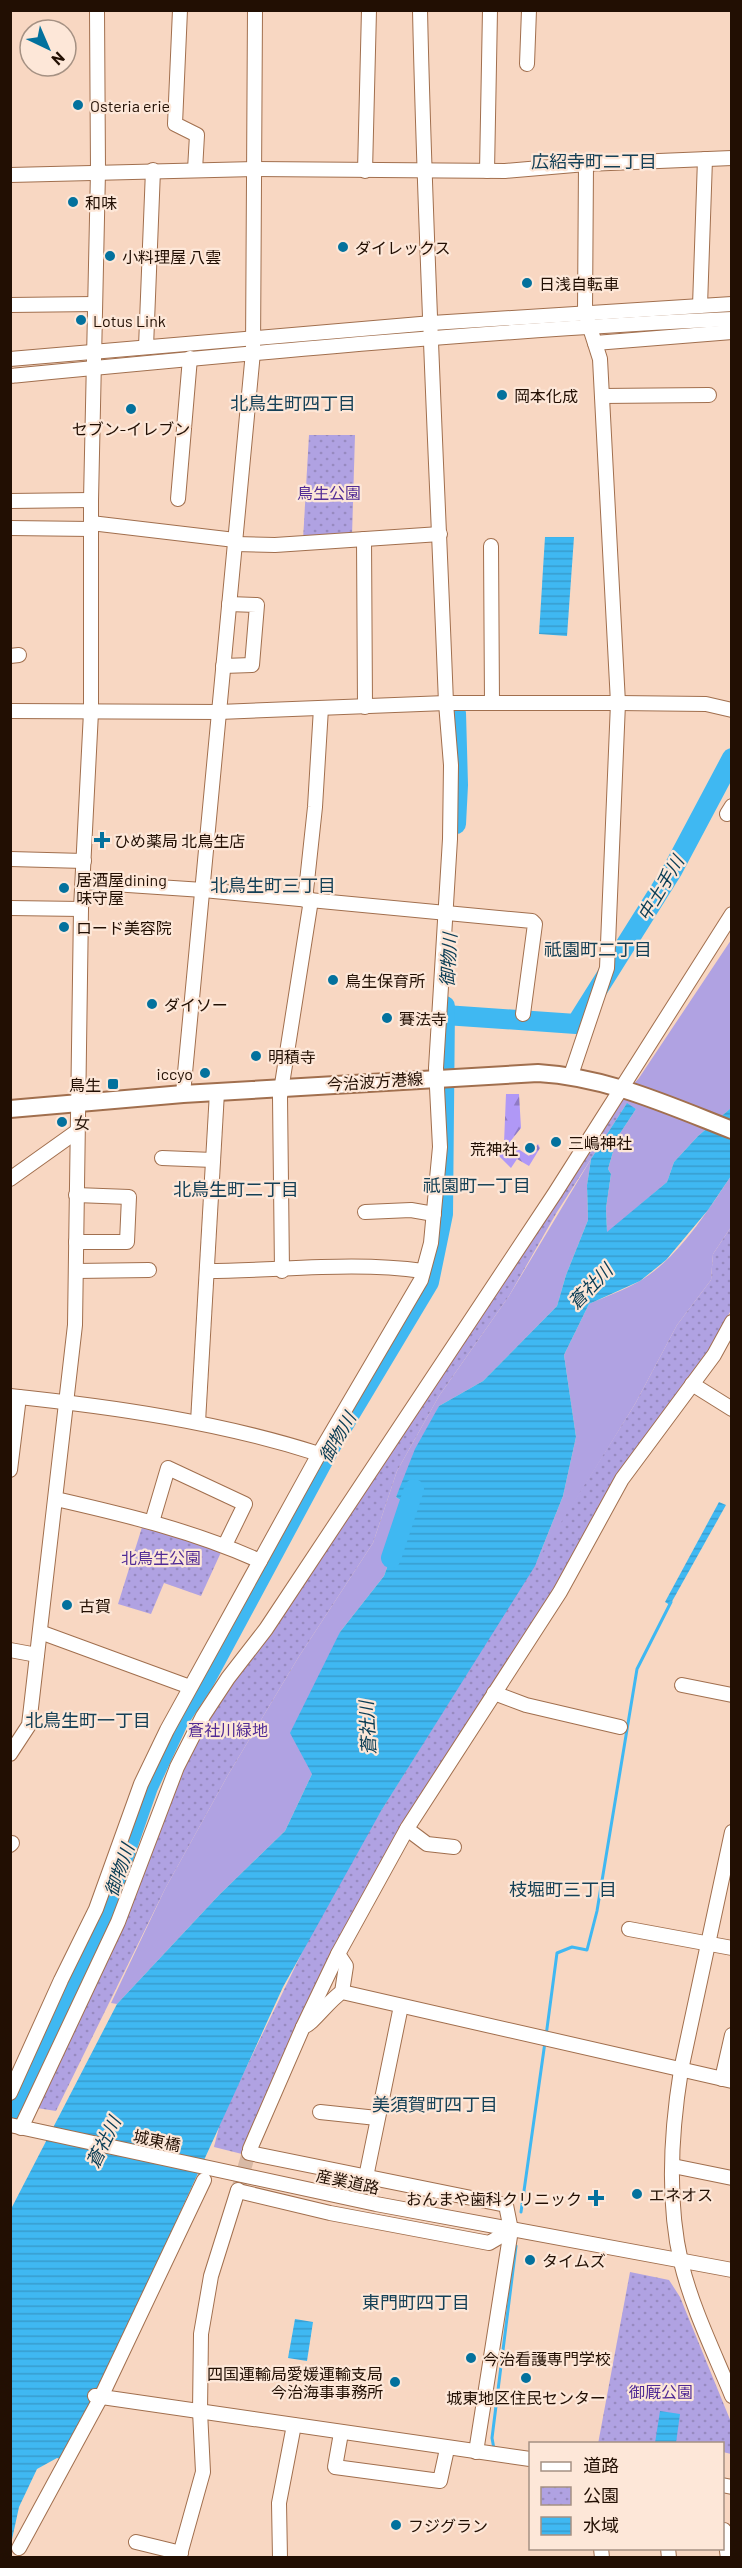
<svg xmlns="http://www.w3.org/2000/svg" width="742" height="2568" viewBox="0 0 742 2568" font-family="Barlow,'Noto Sans JP',sans-serif">
<defs>
<pattern id="forest-firs" width="22" height="20" patternUnits="userSpaceOnUse" patternTransform="scale(1.5)"><rect width="22" height="20" fill="#b098f6"/><path d="M5 1l3.5 6h-7zM16 11l3.5 6h-7z" fill="#8f7ac5"/></pattern>
<pattern id="park-dots" width="8" height="8" patternUnits="userSpaceOnUse" patternTransform="scale(1.5)"><rect width="8" height="8" fill="#b0a2e2"/><path d="M2 2h.1M6 6h.1" fill="none" stroke="#978ac0" stroke-width="1.8" stroke-linecap="round"/></pattern>
<pattern id="water-rules" width="6" height="5" patternUnits="userSpaceOnUse" patternTransform="scale(1.5)"><rect width="6" height="5" fill="#3fb8f2"/><path d="M0 2.5h6" fill="none" stroke="#379dce"/></pattern>
</defs>
<rect width="100%" height="100%" fill="#f8d7c2"/>
<g fill="#b0a2e2">
<polygon points="731,940 731,1108 698,1136 674,1162 667,1182 607,1233 606,1208 611,1174 608,1169 617,1138 636,1109 619,1100 639,1078"/>
<polygon points="591,1159 587,1185 588,1220 566,1275 557,1306 483,1381 439,1406 396,1497 409,1506 384,1576 340,1632 312,1774 285,1831 219,1895 117,2004 111,2003 165,1889 228,1775 298,1658 373,1543 397,1471 439,1396 509,1296"/>
<path d="M731,1176V1227L713,1254L711,1280L677,1325L635,1404L535,1566L563,1496L576,1437L564,1355L589,1304C605,1297 624,1290 640,1281C678,1258 707,1212 731,1176Z"/>
</g>
<polygon fill="url(#forest-firs)" points="506,1094 519,1094 521,1128 509,1143 529,1156 538,1144 540,1148 529,1166 517,1159 511,1168 498,1155 504,1143"/>
<g fill="url(#park-dots)">
<polygon points="309,435 355,435 352,536 303,540"/>
<polygon points="619,1100 627,1103 557,1212 509,1296 439,1396 397,1471 373,1543 298,1658 228,1775 165,1889 56,2111 37,2108 177,1779 204,1724"/>
<polygon points="731,1227 731,1310 711,1349 555,1590 316,1987 242,2154 214,2147 219,2127 230,2101 313,1930 374,1822 635,1404 677,1325 711,1280 713,1254"/>
<polygon points="143,1524 222,1550 201,1596 164,1583 151,1614 118,1604"/>
<polygon points="630,2272 669,2280 680,2297 731,2422 731,2454 723,2452 722,2444 598,2444"/>
</g>
<g fill="url(#water-rules)">
<polygon points="545,537 574,537 567,636 539,634"/>
<polygon points="627,1103 636,1109 617,1138 608,1169 611,1174 606,1208 607,1232 667,1182 674,1162 698,1136 731,1108 731,1176 708,1210 666,1260 640,1281 589,1304 564,1355 576,1437 563,1496 535,1566 381,1811 283,1987 94,2401 61,2459 57,2458 37,2469 19,2507 11,2544 11,2209 117,2004 219,1895 285,1831 312,1774 290,1733 340,1632 384,1576 409,1506 396,1497 415,1449 439,1406 483,1381 557,1306 566,1275 588,1220 587,1185 591,1159"/>
<polygon points="719,1502 726,1505 670,1605 665,1602"/>
<polygon points="295,2319 313,2322 307,2361 288,2358"/>
<polygon points="660,2411 680,2414 676,2443 655,2443"/>
</g>
<g fill="none" stroke-linecap="round" stroke-linejoin="round">
<g stroke="#3fb8f2" stroke-width="3">
<polyline points="546,2036 557,1953 572,1947 587,1950 597,1911 637,1669 671,1602"/>
<polyline points="521,2212 545,2042"/>
<polyline points="494,2449 492,2438 516,2246"/>
</g>
<g stroke="#3fb8f2" stroke-width="20">
<polyline points="456,713 458,785 456,824"/>
<polyline points="445,1015 576,1024 672,871 732,758"/>
<polyline points="391,1558 414,1489"/>
<polyline points="10,2112 107,1905 148,1787 179,1720 204,1682 332,1444 429,1282 443,1214 445,1006"/>
</g>
<polyline stroke="#d8b9a5" stroke-width="14" stroke-dasharray="14 7" stroke-linecap="butt" points="238,2190 250,2149"/>
<defs>
<g id="minor">
<polyline points="180,10 175,124 197,135 195,170"/>
<polyline points="527,64 529,10"/>
<polyline points="365,171 369,10"/>
<polyline points="487,171 490,10"/>
<polyline points="10,175 255,169 505,171 586,164 732,158"/>
<polyline points="10,305 95,304"/>
<polyline points="700,306 705,159"/>
<polyline points="595,343 732,332"/>
<polyline points="146,347 153,170"/>
<polyline points="10,359 432,323 732,304"/>
<path d="M10,376C251,353 491,330 732,319"/>
<polyline points="602,396 709,395"/>
<polyline points="178,499 190,358"/>
<polyline points="10,501 91,500"/>
<polyline points="91,523 235,540"/>
<polyline points="10,528 91,529"/>
<polyline points="364,539 365,707"/>
<polyline points="235,544 275,545 440,534"/>
<polyline points="491,546 492,703"/>
<polyline points="10,656 19,655"/>
<polyline points="223,666 252,665 257,605 229,604"/>
<polyline points="10,711 219,712 446,703 618,703 706,704 732,710"/>
<polyline points="727,814 732,806"/>
<polyline points="10,859 84,861"/>
<polyline points="83,882 203,890 532,921 535,924 523,1014"/>
<polyline points="305,900 315,807 321,708"/>
<polyline points="10,908 81,909"/>
<polyline points="571,1075 607,968 618,703 600,359 585,312 586,164"/>
<polyline points="183,1094 253,352 255,10"/>
<polyline points="162,1158 213,1160"/>
<polyline points="10,1179 76,1132"/>
<polyline points="365,1212 411,1210 434,1214"/>
<polyline points="76,1242 127,1242 129,1197 76,1195"/>
<polyline points="76,1271 149,1270"/>
<path d="M207,1271C279,1271 352,1261 423,1271"/>
<polyline points="282,1271 280,1097 311,900"/>
<polyline points="692,1384 732,1409"/>
<path d="M10,1396C115,1407 219,1422 319,1454"/>
<polyline points="198,1422 217,1092"/>
<polyline points="10,1470 19,1397"/>
<path d="M56,1499C126,1515 194,1531 260,1561"/>
<polyline points="152,1522 168,1468 245,1504 225,1545"/>
<polyline points="40,1632 190,1687"/>
<polyline points="10,1650 37,1655"/>
<polyline points="682,1685 732,1695"/>
<polyline points="494,1693 526,1705 620,1727"/>
<polyline points="10,1754 29,1725 75,1325 81,909 91,712 91,500 98,171 97,10"/>
<polyline points="407,1829 427,1844 454,1847"/>
<path d="M732,1832L681,2070C671,2132 667,2201 681,2262C692,2308 714,2352 732,2396"/>
<polyline points="10,1845 12,1843"/>
<polyline points="629,1929 732,1948"/>
<polyline points="338,1954 346,1966 342,1992"/>
<polyline points="303,2027 338,1954 408,1827 560,1592 622,1479 714,1355 732,1322"/>
<polyline points="722,2079 732,2035"/>
<path d="M10,2093L61,1980L96,1909L141,1784L167,1730L319,1454L421,1280L431,1243L440,1147L436,1068L450,839L451,765L446,703C437,472 425,242 420,10"/>
<polyline points="320,2112 377,2118"/>
<polyline points="10,2125 376,2204 732,2270"/>
<polyline points="21,2128 118,1922 177,1767 203,1716 228,1678 266,1629 555,1193 732,914"/>
<path d="M250,2149L303,2027C312,2025 329,2000 342,1992L732,2081"/>
<polyline points="249,2153 506,2205 511,2230 476,2452"/>
<polyline points="673,2166 732,2178"/>
<polyline points="366,2177 401,2006"/>
<polyline points="238,2191 330,2213 489,2243 511,2230"/>
<polyline points="95,2396 530,2459"/>
<polyline points="341,2433 335,2467 440,2481 447,2449"/>
<polyline points="722,2485 732,2487"/>
<polyline points="724,2530 728,2558"/>
<polyline points="136,2542 181,2553"/>
<polyline points="19,2548 101,2397 204,2180"/>
<polyline points="601,2548 602,2558"/>
<polyline points="668,2548 669,2558"/>
<polyline points="179,2558 203,2472 200,2411 201,2334 211,2276 238,2190"/>
<polyline points="280,2558 279,2503 294,2425"/>
</g>
<path id="major" d="M10,1109L183,1094L538,1073C607,1077 668,1105 732,1130"/>
</defs>
<use href="#minor" stroke="#a16f4e" stroke-width="16"/>
<use href="#major" stroke="#a16f4e" stroke-width="20"/>
<use href="#minor" stroke="#fff" stroke-width="14"/>
<use href="#major" stroke="#fff" stroke-width="16"/>
</g>
<g fill="#03719d" stroke="#fde7d8" stroke-width="2">
<circle cx="78" cy="105" r="6"/>
<circle cx="73" cy="202" r="6"/>
<circle cx="343" cy="247" r="6"/>
<circle cx="110" cy="256" r="6"/>
<circle cx="527" cy="283" r="6"/>
<circle cx="81" cy="320" r="6"/>
<circle cx="502" cy="395" r="6"/>
<circle cx="131" cy="409" r="6"/>
<path d="M99 831h6v6h6v6h-6v6h-6v-6h-6v-6h6z"/>
<circle cx="64" cy="888" r="6"/>
<circle cx="64" cy="927" r="6"/>
<circle cx="333" cy="980" r="6"/>
<circle cx="152" cy="1004" r="6"/>
<circle cx="387" cy="1018" r="6"/>
<circle cx="256" cy="1056" r="6"/>
<circle cx="205" cy="1073" r="6"/>
<rect x="107" y="1078" width="12" height="12" rx="3"/>
<circle cx="62" cy="1122" r="6"/>
<circle cx="556" cy="1142" r="6"/>
<circle cx="530" cy="1148" r="6"/>
<circle cx="67" cy="1605" r="6"/>
<circle cx="637" cy="2194" r="6"/>
<path d="M593 2189h6v6h6v6h-6v6h-6v-6h-6v-6h6z"/>
<circle cx="530" cy="2260" r="6"/>
<circle cx="471" cy="2358" r="6"/>
<circle cx="526" cy="2378" r="6"/>
<circle cx="395" cy="2382" r="6"/>
<circle cx="396" cy="2525" r="6"/>
</g>
<g text-anchor="middle" dominant-baseline="central" stroke-width="4.5" stroke-linejoin="round" paint-order="stroke">
<g font-size="16" fill="#220f03" stroke="#fde7d8" text-anchor="start">
<text x="90" y="105">Osteria erie</text>
<text x="85" y="202">和味</text>
<text x="355" y="247">ダイレックス</text>
<text x="122" y="256">小料理屋 八雲</text>
<text x="539" y="283">日浅自転車</text>
<text x="93" y="320">Lotus Link</text>
<text x="514" y="395">岡本化成</text>
<text x="131" y="428" text-anchor="middle">セブン-イレブン</text>
<text x="114" y="840">ひめ薬局 北鳥生店</text>
<text x="76" y="879">居酒屋dining<tspan x="76" dy="18">味守屋</tspan></text>
<text x="76" y="927">ロード美容院</text>
<text x="345" y="980">鳥生保育所</text>
<text x="164" y="1004">ダイソー</text>
<text x="399" y="1018">賽法寺</text>
<text x="268" y="1056">明積寺</text>
<text x="193" y="1073" text-anchor="end">iccyo</text>
<text x="101" y="1084" text-anchor="end">鳥生</text>
<text x="74" y="1122">女</text>
<text x="568" y="1142">三嶋神社</text>
<text x="518" y="1148" text-anchor="end">荒神社</text>
<text x="79" y="1605">古賀</text>
<text x="649" y="2194">エネオス</text>
<text x="582" y="2198" text-anchor="end">おんまや歯科クリニック</text>
<text x="542" y="2260">タイムズ</text>
<text x="483" y="2358">今治看護専門学校</text>
<text x="383" y="2373" text-anchor="end">四国運輸局愛媛運輸支局<tspan x="383" dy="18">今治海事事務所</tspan></text>
<text x="526" y="2397" text-anchor="middle">城東地区住民センター</text>
<text x="408" y="2525">フジグラン</text>
</g>
<g font-size="16" fill="#512b95" stroke="#fde7d8">
<text x="329" y="492">鳥生公園</text>
<text x="161" y="1557">北鳥生公園</text>
<text x="228" y="1729">蒼社川緑地</text>
<text x="661" y="2391">御厩公園</text>
</g>
<g font-size="16" fill="#220f03" stroke="#fde7d8">
<text transform="translate(375 1081) rotate(-4)">今治波方港線</text>
<text transform="translate(157 2140) rotate(12)">城東橋</text>
<text transform="translate(348 2181) rotate(12)">産業道路</text>
</g>
<g font-size="18" fill="#154056" stroke="#fde7d8">
<text x="594" y="161">広紹寺町二丁目</text>
<text x="293" y="403">北鳥生町四丁目</text>
<text x="273" y="885">北鳥生町三丁目</text>
<text x="598" y="949">祇園町二丁目</text>
<text x="477" y="1185">祇園町一丁目</text>
<text x="236" y="1189">北鳥生町二丁目</text>
<text x="88" y="1720">北鳥生町一丁目</text>
<text x="563" y="1889">枝堀町三丁目</text>
<text x="435" y="2104">美須賀町四丁目</text>
<text x="416" y="2302">東門町四丁目</text>
</g>
<g font-size="18" font-style="italic" fill="#093c54" stroke="#fde7d8">
<text transform="translate(660 888) rotate(-59)">中土手川</text>
<text transform="translate(448 960) rotate(-87)">御物川</text>
<text transform="translate(590 1286) rotate(-46)">蒼社川</text>
<text transform="translate(337 1437) rotate(-60)">御物川</text>
<text transform="translate(367 1728) rotate(-93)">蒼社川</text>
<text transform="translate(119 1870) rotate(-71)">御物川</text>
<text transform="translate(103 2142) rotate(-64)">蒼社川</text>
</g>
</g>
<rect width="742" height="2568" fill="none" stroke="#220f03" stroke-width="24"/>
<rect x="529" y="2442" width="195" height="108" fill="#fde7d8" stroke="#a59183" stroke-width="1.5"/>
<rect x="541" y="2462" width="30" height="9" fill="#ffffff" stroke="#a59183" stroke-width="1.5"/>
<text x="583" y="2472" font-size="18" fill="#220f03">道路</text>
<rect x="541" y="2487" width="30" height="18" fill="url(#park-dots)" stroke="#a59183" stroke-width="1.5"/>
<text x="583" y="2502" font-size="18" fill="#220f03">公園</text>
<rect x="541" y="2517" width="30" height="18" fill="url(#water-rules)" stroke="#a59183" stroke-width="1.5"/>
<text x="583" y="2532" font-size="18" fill="#220f03">水域</text>
<g transform="translate(48 48) rotate(136)"><circle r="28" fill="#fde7d8" stroke="#a59183" stroke-width="1.5"/>
<path d="M0-4.5L10 22L0 15L-10 22Z" fill="#03719d"/>
<text y="-9" font-size="16" font-weight="bold" text-anchor="middle" fill="#220f03">N</text>
</g>
</svg>
